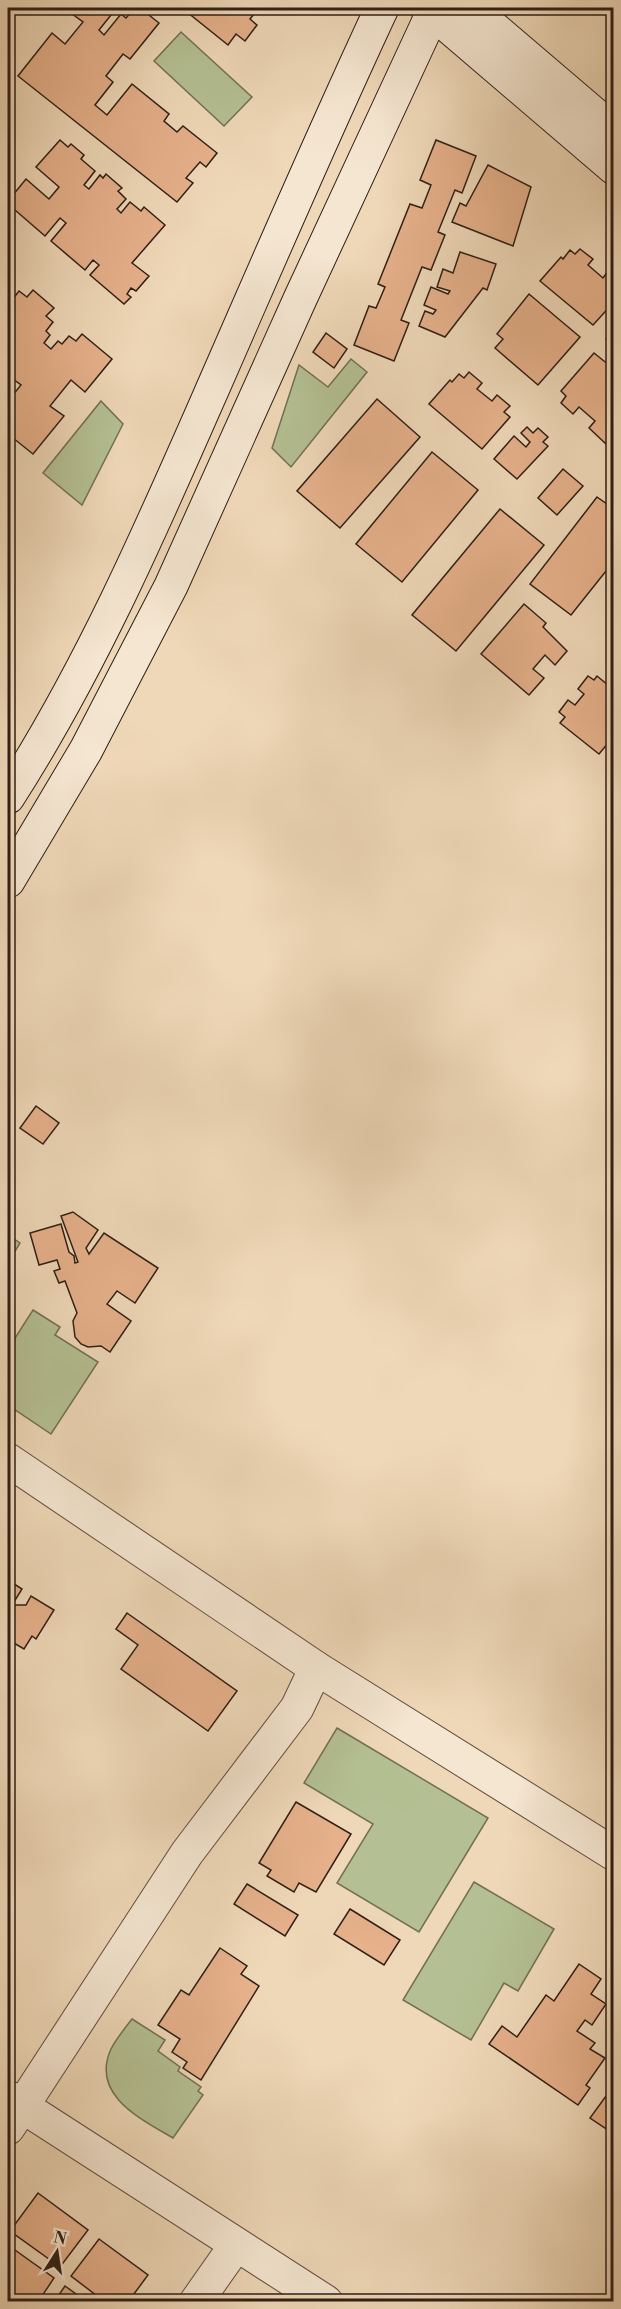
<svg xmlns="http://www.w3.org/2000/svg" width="621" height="2309" viewBox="0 0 621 2309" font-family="'Libre Bodoni',serif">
<rect width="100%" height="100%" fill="#efd8b8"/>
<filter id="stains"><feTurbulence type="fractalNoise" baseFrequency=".00333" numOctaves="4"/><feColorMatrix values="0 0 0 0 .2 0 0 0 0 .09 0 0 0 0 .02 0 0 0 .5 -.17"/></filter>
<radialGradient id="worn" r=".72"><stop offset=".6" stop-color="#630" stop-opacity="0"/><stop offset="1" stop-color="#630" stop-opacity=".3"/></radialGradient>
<g fill="#b4c093" stroke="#726f54" stroke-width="1.5">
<polygon points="181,32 252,97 224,126 154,61"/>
<polygon points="351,359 367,372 291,467 272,448 299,365 328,387"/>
<polygon points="101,401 123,424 82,505 43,473"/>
<polygon points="8,1235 20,1243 8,1263"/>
<polygon points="33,1310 60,1327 55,1335 98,1362 51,1434 8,1405 8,1349"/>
<polygon points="337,1728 488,1818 419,1932 337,1883 373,1824 304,1783"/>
<polygon points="474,1882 554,1929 518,1991 504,1983 471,2040 403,2000"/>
<path d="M132,2019L165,2040L158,2051L180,2067L178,2071L201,2087L198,2091L203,2095L173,2138C141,2119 90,2095 111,2049C116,2039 125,2028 132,2019Z"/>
</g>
<g fill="#e6b18b" stroke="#2f1e16" stroke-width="1.5">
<polygon points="71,8 122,8 118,12 115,10 99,30 104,35 121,14 126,18 135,8 140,8 159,23 130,59 123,54 106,76 113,82 95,105 107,115 132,84 169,114 164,121 177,132 183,126 217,153 206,167 200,162 186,178 193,183 177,202 18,76 52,33 65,44 83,22 68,11"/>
<polygon points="182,8 259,8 250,19 257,25 245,41 236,34 228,45"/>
<polygon points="60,140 68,147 71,144 84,155 81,159 95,171 84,185 89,189 100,175 103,178 106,174 122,188 118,191 126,199 117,209 121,213 130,202 141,211 144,207 165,225 132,263 149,276 136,291 131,288 127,294 131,297 124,304 90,275 99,265 93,260 85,270 51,241 66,223 60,218 45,236 8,204 8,201 26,179 49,199 59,187 36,167"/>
<polygon points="436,140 476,156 462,193 455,190 438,232 445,235 431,270 422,267 401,320 409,323 394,361 354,345 369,306 376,308 385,287 378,284 410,204 422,208 431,185 420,180"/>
<polygon points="488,165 531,187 513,246 452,222 460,203 466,206"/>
<polygon points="580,249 593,259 588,265 603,278 608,271 614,276 614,302 593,325 540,281 561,257 563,259 570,250 575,254"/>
<polygon points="460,252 496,264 487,290 483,288 445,337 419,326 425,311 433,314 436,310 424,305 431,287 448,294 450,291 437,287 443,269 453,273"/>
<polygon points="8,255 14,260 8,268"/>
<polygon points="33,290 54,308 46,316 53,322 46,331 50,335 44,343 51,349 58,341 62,344 69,336 76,341 82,334 112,359 85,392 71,380 50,406 64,416 33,454 8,434 8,426 10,423 8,421 8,413 12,407 8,404 8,401 21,385 13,379 8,386 8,305 19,291 27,297"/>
<polygon points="529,294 580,337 538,385 495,348 503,339 497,334"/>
<polygon points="614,330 614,346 606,339"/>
<polygon points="326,333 347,349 334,368 313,352"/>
<polygon points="594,353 614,369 614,436 606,444 589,428 595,421 579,407 573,414 561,403 566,396 561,391"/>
<polygon points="469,372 482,383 477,389 492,401 497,395 510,406 504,412 510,417 482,449 429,404 450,380 452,382 459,374 464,378"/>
<polygon points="377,399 420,437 340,528 297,491"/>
<polygon points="527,427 533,433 538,428 548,437 543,442 548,446 517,479 494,459 514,436 526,447 530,442 521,433"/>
<polygon points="432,452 478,490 402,582 356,544"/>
<polygon points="563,469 583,486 557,515 538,498"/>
<polygon points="597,497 614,509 614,561 571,615 530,584"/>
<polygon points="500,509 544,545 456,651 412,615"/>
<polygon points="524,604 546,623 543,627 567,651 555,665 545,655 533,669 544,678 529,695 481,654"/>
<polygon points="588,676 594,680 597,676 608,685 612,681 614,682 614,736 599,754 560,723 565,717 559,712 568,700 575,705 584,694 578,689"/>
<polygon points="36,1106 59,1123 43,1144 20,1128"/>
<polygon points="73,1212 98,1230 86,1248 89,1254 104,1233 158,1268 135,1303 117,1291 107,1304 131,1321 110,1352 101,1346 88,1347 81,1344 75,1337 73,1321 77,1313 65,1281 59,1283 54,1271 60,1269 57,1260 39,1265 30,1233 61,1224 69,1252 74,1256 75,1263 78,1262 61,1216"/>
<polygon points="8,1580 22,1589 12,1605 26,1605 31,1596 54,1610 36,1639 32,1636 24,1649 14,1643 8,1653"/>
<polygon points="127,1613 237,1691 208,1731 121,1669 138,1645 116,1629"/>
<polygon points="296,1802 351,1834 316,1892 299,1883 294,1892 267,1876 271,1870 259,1863"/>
<polygon points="247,1884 298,1915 285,1936 234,1904"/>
<polygon points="350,1909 400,1940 384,1965 334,1934"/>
<polygon points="220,1948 247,1966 241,1974 259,1986 201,2080 183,2068 187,2062 172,2052 180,2039 158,2025 181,1990 189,1995"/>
<polygon points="579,1964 601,1979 591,1994 606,2004 592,2025 585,2020 577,2031 595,2043 590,2049 605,2058 586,2085 590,2088 578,2105 489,2044 502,2026 517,2037 546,1995 554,2001"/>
<polygon points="614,2085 614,2134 590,2118"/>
<polygon points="38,2193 88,2230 60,2267 10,2231"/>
<polygon points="99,2239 148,2275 128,2302 105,2302 71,2276"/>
<polygon points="8,2245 54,2278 38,2302 14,2302 8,2297"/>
<polygon points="65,2286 87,2302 54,2302"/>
</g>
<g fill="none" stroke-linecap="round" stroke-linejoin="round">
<defs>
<g id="street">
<polyline points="8,1460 316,1668 614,1854"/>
<polyline points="8,2097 326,2302"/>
<polyline points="8,2128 187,1853 297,1708 316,1668"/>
<polyline points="196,2302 236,2245"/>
</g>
<g id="secondary">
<polyline points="427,8 614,168"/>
<polyline points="470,8 614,131"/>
<path d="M8,797C89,671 149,534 209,397C266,267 322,136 382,8"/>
<polyline points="8,881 86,750 171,586 300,299 435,8"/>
</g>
</defs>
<use href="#street" stroke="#5f4c3e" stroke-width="35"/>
<use href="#secondary" stroke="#2f1e16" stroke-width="35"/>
<use href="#street" stroke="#f5e6d1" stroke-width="33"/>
<use href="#secondary" stroke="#f5e6d1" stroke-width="33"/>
</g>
<rect width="621" height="2309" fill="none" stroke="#efd8b8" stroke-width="30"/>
<rect x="9" y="9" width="603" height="2291" fill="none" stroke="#2f1e16" stroke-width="3"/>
<rect x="15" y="15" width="591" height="2279" fill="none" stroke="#2f1e16" stroke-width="1.5"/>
<g transform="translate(57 2252) rotate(12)" stroke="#f5e6d1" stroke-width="4.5" paint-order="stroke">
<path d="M0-4.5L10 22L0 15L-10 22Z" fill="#2f1e16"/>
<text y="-9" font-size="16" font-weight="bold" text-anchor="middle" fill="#2f1e16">N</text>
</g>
<rect width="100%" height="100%" filter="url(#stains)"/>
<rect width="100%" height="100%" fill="url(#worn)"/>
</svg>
